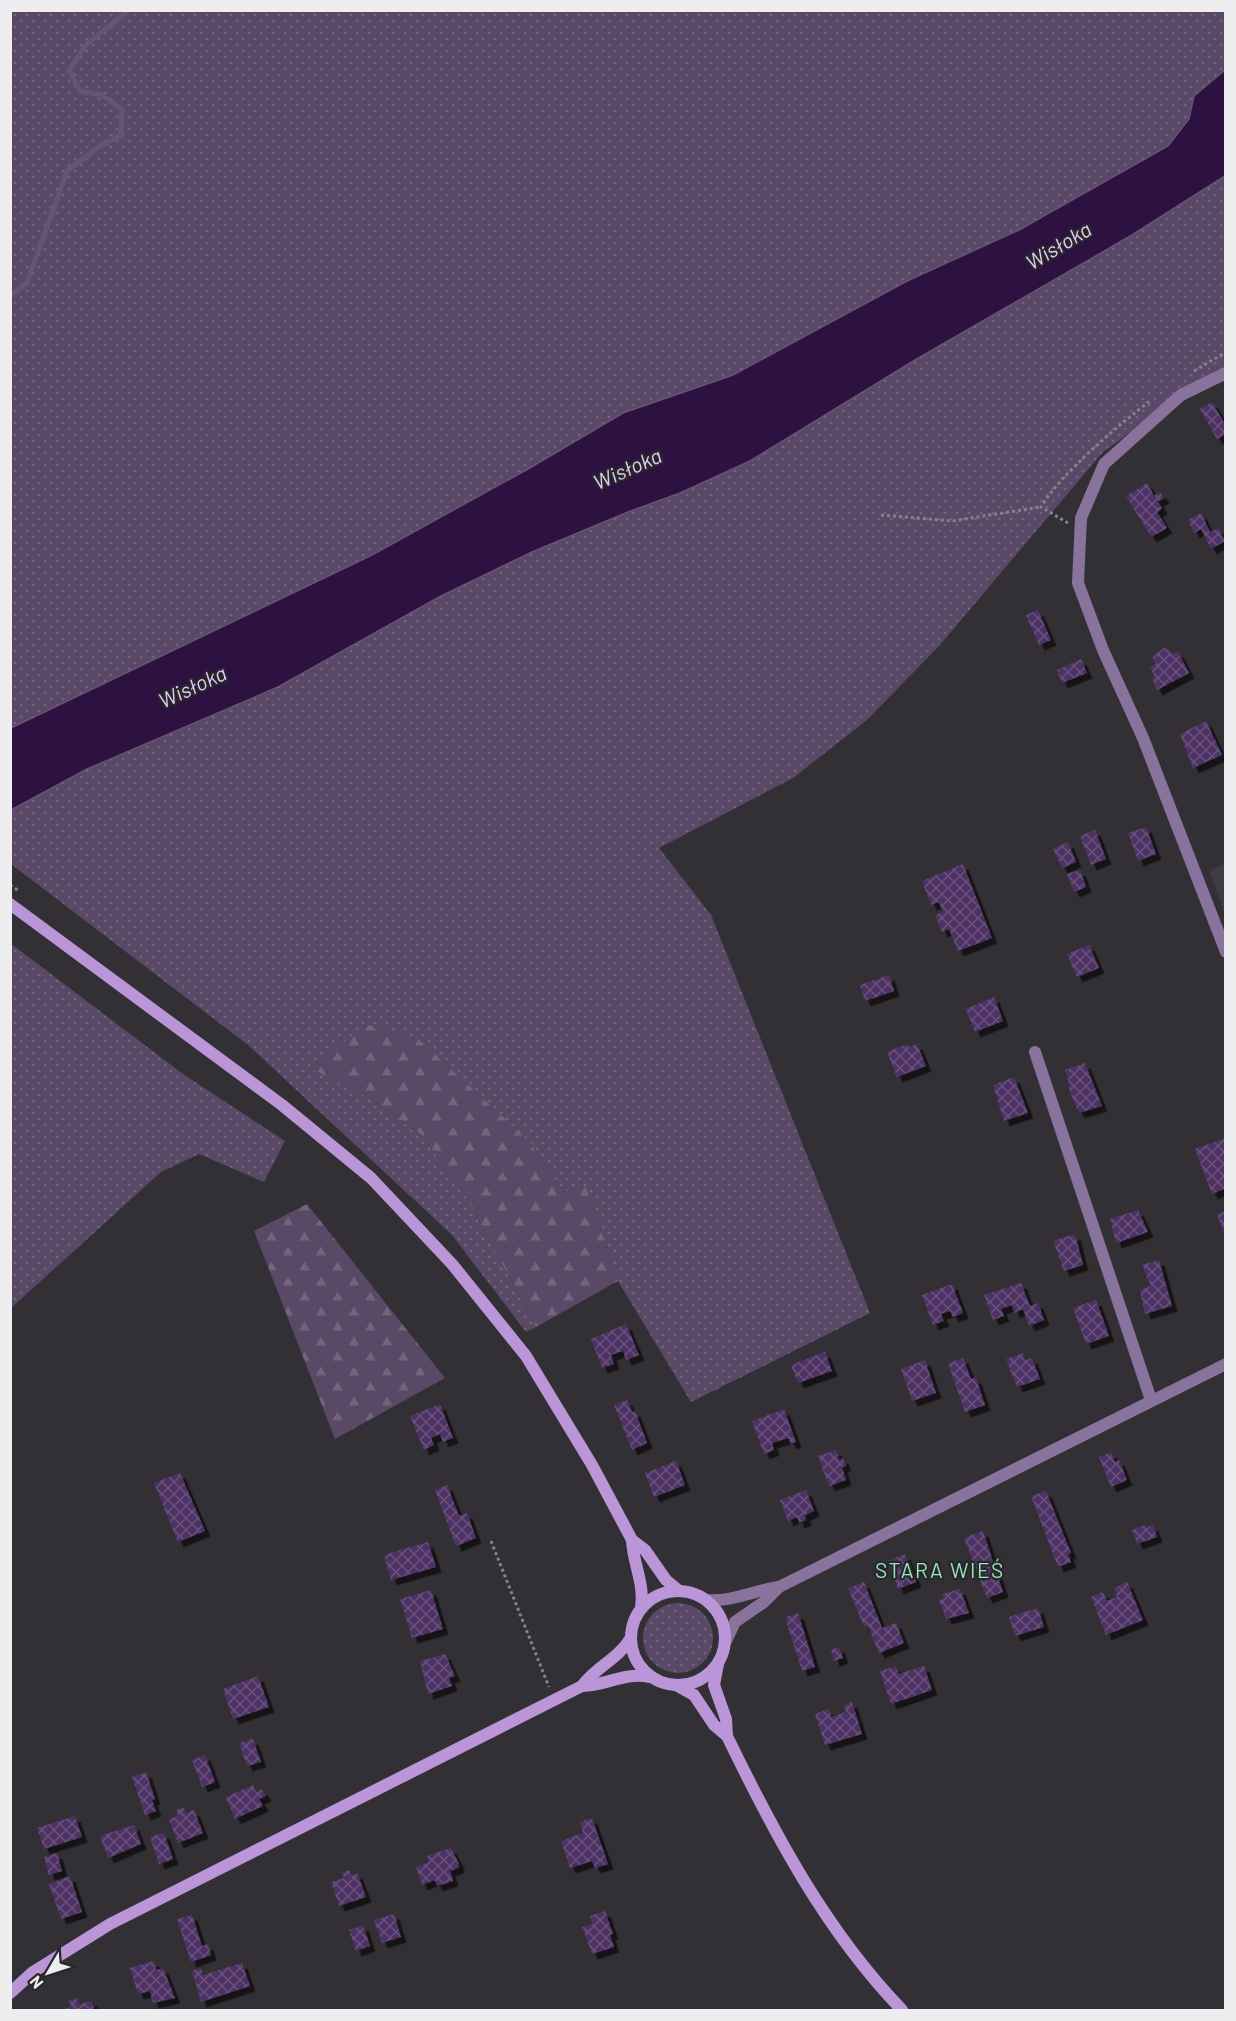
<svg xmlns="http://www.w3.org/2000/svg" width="1236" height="2021" viewBox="0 0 1236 2021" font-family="Barlow,sans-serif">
<defs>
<pattern id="grass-dots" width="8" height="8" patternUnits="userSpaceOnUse" patternTransform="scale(1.5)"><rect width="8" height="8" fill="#594967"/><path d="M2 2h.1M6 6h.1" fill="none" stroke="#71647d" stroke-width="1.8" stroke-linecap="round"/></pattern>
<pattern id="forest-firs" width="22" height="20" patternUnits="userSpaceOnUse" patternTransform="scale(1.5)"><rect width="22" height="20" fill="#594967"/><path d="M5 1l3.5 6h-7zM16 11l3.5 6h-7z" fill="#71647d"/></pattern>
<pattern id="building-cross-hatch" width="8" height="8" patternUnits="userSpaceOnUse" patternTransform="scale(1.5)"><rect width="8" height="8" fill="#4f3365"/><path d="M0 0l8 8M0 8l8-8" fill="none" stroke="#69517b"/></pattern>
<filter id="shadow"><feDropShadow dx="5.5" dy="5.5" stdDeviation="0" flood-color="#0009"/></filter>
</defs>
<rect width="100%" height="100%" fill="#323034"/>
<polygon fill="#3f3a43" points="1225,864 1226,864 1225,915 1209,870"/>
<g fill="url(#grass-dots)">
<polygon points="11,11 1225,11 1225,70 1194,96 1189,119 1168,146 1019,230 907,281 733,375 623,413 528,469 372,555 11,728"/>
<polygon points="1225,176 1225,373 1181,395 1102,453 939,646 867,720 793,778 659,848 711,915 870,1313 691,1402 618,1281 586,1187 563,1192 529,1141 308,1067 366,1096 421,1134 468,1200 536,1327 526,1332 452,1235 248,1045 11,864 10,810 87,769 278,687 441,596 532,552 628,512 680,493 750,461 915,360 1132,235"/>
<polygon points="10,943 183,1074 285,1141 264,1182 199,1154 161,1172 11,1308"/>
<circle cx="678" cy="1638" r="35"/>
</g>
<g fill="url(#forest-firs)">
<polygon points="368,1025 417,1038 529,1141 563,1192 586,1187 618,1281 536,1327 468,1200 421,1134 366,1096 308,1067"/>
<polygon points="307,1204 445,1378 335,1439 254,1231"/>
</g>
<polygon fill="#2d1140" stroke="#675374" stroke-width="1.5" points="1225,70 1225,176 1132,235 915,360 750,461 680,493 628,512 532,552 441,596 278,687 87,769 11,810 11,728 372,555 528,469 623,413 733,375 907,281 1019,230 1168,146 1189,119 1194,96"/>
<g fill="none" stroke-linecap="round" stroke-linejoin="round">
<polyline stroke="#675374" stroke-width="5" points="10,296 27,283 67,171 97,148 121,135 122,109 101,95 80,91 69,70 86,45 129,10"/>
</g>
<g fill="url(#building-cross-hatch)" filter="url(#shadow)">
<polygon points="1212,402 1226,426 1226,434 1217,439 1200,409"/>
<polygon points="1147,483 1154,496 1160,492 1164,498 1158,501 1162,509 1157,512 1167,528 1151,537 1126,496"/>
<polygon points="1201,513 1210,532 1218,528 1225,541 1211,549 1201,529 1194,533 1188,520"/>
<polygon points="1038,610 1051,640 1039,645 1026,615"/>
<polygon points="1165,647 1172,654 1178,652 1189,673 1157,690 1152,679 1155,677 1150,667 1156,664 1152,657"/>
<polygon points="1081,659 1087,673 1062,683 1057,670"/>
<polygon points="1206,721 1222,755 1193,768 1180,734"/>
<polygon points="1146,827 1156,854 1138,861 1128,833"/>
<polygon points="1095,830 1106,859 1091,865 1080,836"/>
<polygon points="1068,842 1076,862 1062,868 1053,849"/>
<polygon points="963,864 992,938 958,951 949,929 942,932 935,915 943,912 939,902 931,905 922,881"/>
<polygon points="1080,870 1086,887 1074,892 1067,874"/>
<polygon points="1089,945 1099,968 1077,977 1067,954"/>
<polygon points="889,975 894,991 865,1001 860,985"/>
<polygon points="994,997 1003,1021 975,1032 966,1009"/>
<polygon points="907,1044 909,1047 917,1044 926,1066 897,1077 887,1052"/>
<polygon points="1085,1063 1102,1106 1079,1113 1068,1087 1070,1086 1065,1070"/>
<polygon points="1014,1077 1028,1113 1004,1121 993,1085"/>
<polygon points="1226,1138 1226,1188 1212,1194 1195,1149"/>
<polygon points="1138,1210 1148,1232 1116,1243 1110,1219"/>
<polygon points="1226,1211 1226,1236 1225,1236 1217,1214"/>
<polygon points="1075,1234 1083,1265 1064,1271 1053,1241"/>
<polygon points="1159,1260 1172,1306 1145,1314 1140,1290 1151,1286 1142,1265"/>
<polygon points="1021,1283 1030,1306 1038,1303 1044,1320 1029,1326 1023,1309 1014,1313 1012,1305 1001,1309 1004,1316 993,1320 984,1295"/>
<polygon points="952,1284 963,1313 953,1317 950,1311 941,1314 944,1321 933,1325 922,1295"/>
<polygon points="1096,1300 1109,1336 1086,1344 1073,1308"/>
<polygon points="626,1324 639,1355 626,1360 623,1351 611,1355 614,1364 602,1368 591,1339"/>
<polygon points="825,1352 832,1371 798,1383 791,1365"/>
<polygon points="1023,1353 1025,1360 1032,1358 1040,1379 1017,1387 1006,1359"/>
<polygon points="963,1358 971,1379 976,1378 985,1405 965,1412 948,1363"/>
<polygon points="925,1360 936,1393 912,1401 901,1369"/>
<polygon points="627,1400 632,1412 635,1411 647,1443 632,1450 614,1405"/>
<polygon points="440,1404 453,1438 443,1442 440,1434 431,1438 434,1445 424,1450 410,1416"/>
<polygon points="784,1409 796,1442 791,1444 788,1438 772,1443 774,1450 764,1454 752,1421"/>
<polygon points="836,1450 839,1460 843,1458 846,1466 842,1467 846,1480 829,1486 818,1456"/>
<polygon points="1111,1452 1115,1462 1119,1460 1127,1480 1111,1487 1099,1457"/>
<polygon points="676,1461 685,1485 654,1497 645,1473"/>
<polygon points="180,1473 205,1531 178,1542 154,1483"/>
<polygon points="447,1485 459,1516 467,1513 476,1538 456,1546 435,1490"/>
<polygon points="806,1490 814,1511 805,1515 806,1520 799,1523 797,1517 788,1521 780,1500"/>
<polygon points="1046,1491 1071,1553 1068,1554 1071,1562 1058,1567 1031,1496"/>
<polygon points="1145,1525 1146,1528 1153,1525 1157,1537 1137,1544 1132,1530"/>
<polygon points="983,1531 1003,1592 987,1598 964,1538"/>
<polygon points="428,1542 436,1567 391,1580 384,1555"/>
<polygon points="905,1554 916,1582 898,1589 888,1561"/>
<polygon points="864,1582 882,1628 896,1623 904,1643 879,1653 868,1626 864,1627 848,1588"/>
<polygon points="1127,1582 1143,1620 1106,1635 1091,1597 1103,1592 1107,1601 1117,1597 1114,1588"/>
<polygon points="960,1589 969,1613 946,1619 939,1600 943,1598 942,1594"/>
<polygon points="431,1590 443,1629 412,1638 400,1599"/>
<polygon points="1038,1608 1044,1627 1015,1636 1009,1617"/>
<polygon points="798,1613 815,1667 802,1671 785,1617"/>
<polygon points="839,1647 843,1658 834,1661 831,1650"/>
<polygon points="445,1654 455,1676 449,1678 452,1686 428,1694 420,1661"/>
<polygon points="896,1666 898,1674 924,1666 932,1690 891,1704 880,1671"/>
<polygon points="258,1676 269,1707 233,1719 223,1689"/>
<polygon points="852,1702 862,1734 825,1745 815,1714 829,1709 831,1717 846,1712 844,1705"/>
<polygon points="253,1739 261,1762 247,1766 239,1743"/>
<polygon points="205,1755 215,1782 202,1787 192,1760"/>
<polygon points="146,1772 155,1799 152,1800 156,1811 145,1815 132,1777"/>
<polygon points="253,1785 256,1792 262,1789 266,1796 259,1799 263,1806 235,1819 226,1797"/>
<polygon points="184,1807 186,1813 194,1810 203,1833 178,1843 169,1819 178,1816 176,1810"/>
<polygon points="75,1816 82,1837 44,1849 37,1828"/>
<polygon points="592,1818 608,1864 595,1868 592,1861 570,1868 561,1841 583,1833 580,1822"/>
<polygon points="134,1825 141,1844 108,1858 100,1836"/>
<polygon points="164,1833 173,1859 159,1864 150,1837"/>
<polygon points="451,1848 459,1864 458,1868 450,1871 453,1881 437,1886 435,1880 422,1885 416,1867 429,1862 427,1856"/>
<polygon points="57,1853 62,1871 49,1875 44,1857"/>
<polygon points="349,1870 351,1876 357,1873 366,1897 339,1906 331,1882 344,1878 342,1873"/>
<polygon points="70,1876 82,1912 61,1919 49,1884"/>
<polygon points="605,1911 613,1934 610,1935 614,1947 592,1954 582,1927 593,1924 590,1916"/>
<polygon points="394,1914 401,1937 382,1943 374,1920"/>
<polygon points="192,1915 202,1946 208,1944 211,1955 191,1962 177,1919"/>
<polygon points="363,1925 370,1946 356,1951 349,1930"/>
<polygon points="154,1961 156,1970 163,1968 175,1998 153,2003 150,1991 138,1994 130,1968"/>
<polygon points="242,1963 250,1986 201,2002 192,1971 201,1968 203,1975"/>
<polygon points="77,1998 79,2004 92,2001 94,2010 60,2010 71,2007 69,2000"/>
</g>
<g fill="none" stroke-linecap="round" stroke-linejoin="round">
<g stroke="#848386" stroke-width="3" stroke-dasharray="3 3" stroke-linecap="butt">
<polyline points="1194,371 1226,352"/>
<polyline points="881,515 952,521 1041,507"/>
<path d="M1068,523L1041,507C1061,473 1119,425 1151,400"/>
<polyline points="10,885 19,891"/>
<polyline points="491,1541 549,1687"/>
</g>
<g stroke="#89729c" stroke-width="12">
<polyline points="1226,373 1181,395 1104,464 1081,518 1078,583 1103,650 1143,738 1226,952"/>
<polyline points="1035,1052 1151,1400"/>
</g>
<g stroke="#89729c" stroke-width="12">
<path d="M707,1600C732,1602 755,1590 779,1587L1226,1364"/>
<polyline points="726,1641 735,1622 764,1602 779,1587"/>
</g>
<g stroke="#ba96d8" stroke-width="12">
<polyline points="10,904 282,1105 371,1178 452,1264 526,1356 592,1465 632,1540 645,1550 666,1580 678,1590"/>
<path d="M632,1540C633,1564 645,1584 641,1608"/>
<circle cx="678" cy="1638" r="47"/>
<path d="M718,1664L714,1685L726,1719L727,1736C775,1835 826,1931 902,2010"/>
<polyline points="676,1685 694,1695 714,1725 727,1736"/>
<path d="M582,1686C609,1685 623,1672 650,1677"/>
<path d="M10,1993L33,1972L110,1924L582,1686C596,1667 618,1659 631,1638"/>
</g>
</g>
<g text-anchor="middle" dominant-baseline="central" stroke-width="4.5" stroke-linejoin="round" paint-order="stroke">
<g font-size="21" font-style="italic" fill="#e3cafa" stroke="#28272a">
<text transform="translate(1058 245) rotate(-31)">Wisłoka</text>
<text transform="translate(627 468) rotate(-24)">Wisłoka</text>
<text transform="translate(192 686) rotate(-25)">Wisłoka</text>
</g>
<g font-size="21" letter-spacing="1.5" fill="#96e5b9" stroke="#28272a">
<text x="940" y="1569">STARA WIEŚ</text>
</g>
</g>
<rect width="1236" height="2021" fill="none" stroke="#eeedef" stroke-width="24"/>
<g transform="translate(48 1973) rotate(231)" stroke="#28272a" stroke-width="4.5" paint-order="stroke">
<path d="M0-4.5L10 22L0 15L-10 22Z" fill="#eeedef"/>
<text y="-9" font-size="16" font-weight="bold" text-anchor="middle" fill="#eeedef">N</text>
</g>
</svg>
